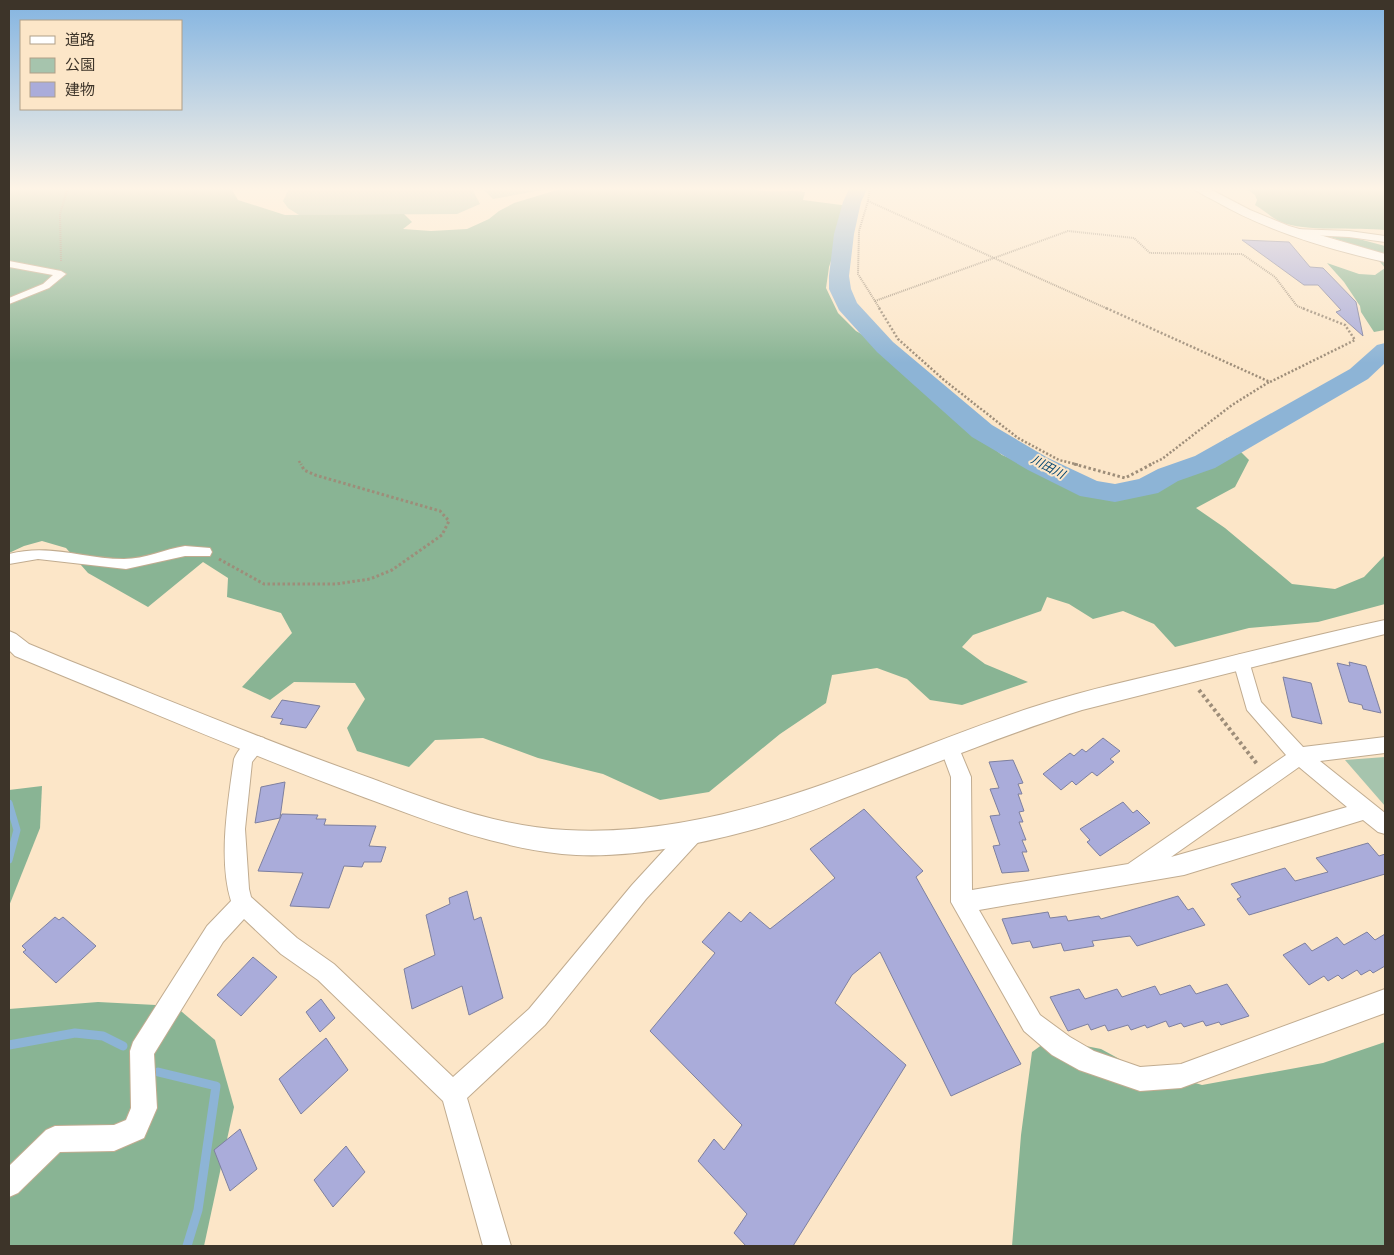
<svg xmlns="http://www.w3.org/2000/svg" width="1394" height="1255" viewBox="0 0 1394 1255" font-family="'Alegreya Sans','Noto Sans JP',sans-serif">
<rect width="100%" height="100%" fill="#fce6c8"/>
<g fill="#a6c4ad">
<polygon points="290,187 471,187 480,204 457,214 299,215 288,208 283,201"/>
<polygon points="481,187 539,187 542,190 493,199"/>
<polygon points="1385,757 1385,806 1345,760"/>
</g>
<g fill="#89b494">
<path d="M9,187H234L232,190L238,200L285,215L404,214L412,222L403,229L431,231L467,229L489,219L499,211L514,203L567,187H754V189C771,194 788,189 805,192L803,200L849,206L829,267L826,288L838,313L856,331L916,365L955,418L1002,455L1072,483L1125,492L1158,490L1227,438L1249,460L1235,487L1196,508L1225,528L1292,584L1335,589L1364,577L1385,555V604L1318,622L1249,628L1175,647L1154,624L1123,611L1093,619L1069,604L1047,597L1041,611L973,635L962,647L985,664L1028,682L962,705L930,700L907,679L877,668L832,675L826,703L780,734L709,792L660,800L603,774L538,758L483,738L435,740L409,767L357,751L347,728L365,699L355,683L294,682L270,700L242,687L292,633L281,613L227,597L228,578L203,562L148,607L88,573L66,548L42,541L24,546L9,553Z"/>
<path d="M1244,187H1385V230C1357,227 1304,232 1281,222C1273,219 1264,210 1255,205L1257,200L1255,195Z"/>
<polygon points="1329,231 1385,246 1385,255 1315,232"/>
<polygon points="1377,258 1385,261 1385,330 1374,332 1361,312 1360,306 1344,282 1327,263 1359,274 1375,275 1385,268"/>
<polygon points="42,786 40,828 9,906 9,790"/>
<polygon points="98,1002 175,1006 215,1040 234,1107 204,1246 9,1246 9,1009"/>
<polygon points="1050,1039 1101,1049 1125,1062 1202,1085 1323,1063 1385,1042 1385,1246 1012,1246 1021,1135 1032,1052"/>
</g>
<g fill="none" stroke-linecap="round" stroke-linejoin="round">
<polyline stroke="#8db4d6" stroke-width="7" points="9,803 17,830 9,860"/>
<g stroke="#8db4d6" stroke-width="9">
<polyline points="9,1045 75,1033 103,1036 123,1046"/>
<polyline points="158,1072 216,1086 198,1210 187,1246"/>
</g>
<polygon fill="#8db4d6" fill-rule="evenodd" points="850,187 868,187 861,202 854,234 849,276 851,289 857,303 893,342 992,425 1048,458 1097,481 1115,484 1139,479 1158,469 1195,456 1350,369 1377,345 1385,343 1385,363 1368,379 1215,468 1178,481 1158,493 1115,502 1080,496 1028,470 972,437 877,352 839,310 829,289 829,276 834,234 843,202"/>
</g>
<g fill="#aaacda" stroke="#7e809f">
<polygon points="1242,240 1289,242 1310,267 1323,268 1356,302 1363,336 1336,312 1341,310 1318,285 1304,285"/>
<polygon points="1349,662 1366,666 1381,713 1363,709 1362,705 1349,702 1337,663 1350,666"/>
<polygon points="1283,677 1311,683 1322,724 1292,717"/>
<polygon points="282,700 320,706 306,728 280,724 283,719 271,717"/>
<polygon points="1103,738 1120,751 1110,759 1114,762 1097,776 1092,772 1076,785 1072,781 1061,790 1043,774 1070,753 1074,756 1082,749 1086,752"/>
<polygon points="1013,760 1023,783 1018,784 1022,794 1018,794 1024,811 1019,812 1023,822 1019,822 1026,840 1022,840 1027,852 1022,852 1029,871 1002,873 993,846 1000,845 990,816 1000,815 990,789 999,788 989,762"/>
<polygon points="285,782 280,818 255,823 261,787"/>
<polygon points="1123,802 1133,813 1137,810 1150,823 1100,856 1087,842 1090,840 1080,829"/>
<polygon points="864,809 923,871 916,877 1021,1064 951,1096 880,952 852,975 835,1003 906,1065 793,1246 746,1246 734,1233 747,1214 698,1161 714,1139 724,1150 742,1125 650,1031 715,953 702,942 729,912 741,922 750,912 770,929 835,878 810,849"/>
<polygon points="282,814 318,815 316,819 326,819 324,825 376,826 369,846 386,847 381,862 364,862 362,867 344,866 329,908 290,906 303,873 258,871"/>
<polygon points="1368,843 1379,856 1385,854 1385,874 1249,915 1237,899 1241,897 1231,884 1285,868 1295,881 1328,872 1316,858"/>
<polygon points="467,891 474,920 481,917 503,998 469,1015 462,986 412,1009 404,969 435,955 426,915 450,904 449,898"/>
<polygon points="1178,896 1188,910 1193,908 1205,925 1137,946 1130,936 1092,941 1094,946 1064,951 1061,943 1033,948 1030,941 1012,944 1002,919 1048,912 1050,918 1066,916 1068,921 1099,916 1101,919"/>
<polygon points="55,917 59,920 63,917 96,946 56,983 23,952 26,950 22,946"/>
<polygon points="1367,932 1375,940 1385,934 1385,966 1373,973 1370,970 1361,975 1357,970 1342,979 1338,975 1328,981 1324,976 1309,985 1283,955 1305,943 1312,951 1337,937 1344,945"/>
<polygon points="253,957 277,977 241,1016 217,995"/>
<polygon points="1227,984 1249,1016 1221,1025 1219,1022 1206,1026 1203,1021 1184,1027 1181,1023 1169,1027 1166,1021 1147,1028 1145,1025 1131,1030 1128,1025 1108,1031 1105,1025 1091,1030 1088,1024 1068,1031 1050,997 1079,989 1085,999 1117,989 1122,997 1155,986 1160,995 1190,985 1196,994"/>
<polygon points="321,999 335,1018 320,1032 306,1012"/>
<polygon points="326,1038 348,1070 301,1114 279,1079"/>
<polygon points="240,1129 257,1169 230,1191 214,1150"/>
<polygon points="346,1146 365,1172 333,1207 314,1180"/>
</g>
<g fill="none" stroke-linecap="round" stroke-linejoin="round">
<defs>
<g id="minor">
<polygon points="1294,229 1349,231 1385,236 1385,242 1349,237 1291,234 1290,232"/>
<polygon points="9,261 61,271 66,274 49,288 9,304 9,298 43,284 53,275 9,267"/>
<path d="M185,546L210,548L212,552L210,556H185L126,569L38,559L9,564V554C50,543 84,559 124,559C145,559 165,549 185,546Z"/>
<path d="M1241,654L1247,656L1249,661L1261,702L1303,747L1385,737V753L1320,761L1385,813V834L1378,832L1363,820L1184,875L979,910L1040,1015L1070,1037L1094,1051L1140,1067L1181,1064L1385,989V1013L1181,1088L1140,1091L1079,1070L1052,1055L1024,1031L951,902V777L940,747L942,741L949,739L956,741L971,777L972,890L1128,864L1286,755L1247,710L1233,661L1235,656ZM1299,767L1347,807L1171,857Z"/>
<path d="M257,736L264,738L266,744L252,762L245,829L249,889L251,897L297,938L334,964L453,1077L529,1009L632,885L688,824L695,822L702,824L705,831L702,838L646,899L545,1025L467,1098L511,1246H483L443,1101L318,980L281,954L244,919L223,942L154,1054L157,1108L144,1138L114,1151L60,1152L18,1193L9,1197V1166L46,1130L55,1126L114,1125L126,1120L131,1108L130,1051L133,1042L207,926L231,901C218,859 228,802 234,759C238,749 247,740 257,736Z"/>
</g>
<path id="tertiary" d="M1385,620V634L1082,710C1009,733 939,762 868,789C831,803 793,819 755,829C697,845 622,860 562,854C490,846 425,820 358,795C256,757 156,714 56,673L15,656L9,650V631L16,634L29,644L70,661C171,701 271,743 373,779C435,802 499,827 566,830C730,839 879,758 1030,708C1087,689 1146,677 1204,663C1264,648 1325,633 1385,620Z"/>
<path id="secondary" d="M1192,187H1206L1250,210L1289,226L1385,254V262C1327,249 1267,231 1215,201C1208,197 1198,193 1192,187Z"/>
</defs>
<use href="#minor" stroke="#c1ac90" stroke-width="2"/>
<use href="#tertiary" stroke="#c1ac90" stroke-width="2"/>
<use href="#secondary" stroke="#c1ac90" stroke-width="2"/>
<g stroke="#9d8d79" stroke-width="2" stroke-dasharray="1 1" stroke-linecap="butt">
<polyline points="870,187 868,201 994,258"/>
<polyline points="868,201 859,231 858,274 880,309"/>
<polyline points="994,258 1108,309"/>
<polyline points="994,258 1068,231 1134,238 1150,253 1242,254 1275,277 1297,306 1305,309"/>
<polyline points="61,261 60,214 68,187"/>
<polyline points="875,301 994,258"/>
</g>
<g stroke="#9d8d79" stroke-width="2.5" stroke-dasharray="2 2" stroke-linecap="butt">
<polyline points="879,308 898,339 944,380 1018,438 1059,460 1079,465"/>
<polyline points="1106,308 1270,382 1355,340 1345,325 1302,308"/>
<polyline points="299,461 301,465"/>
<polyline points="1149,465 1162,459 1232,405 1269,382"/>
</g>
<g stroke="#9d8d79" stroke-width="3" stroke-dasharray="2.5 2.5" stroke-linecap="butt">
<polyline points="1074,464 1125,478 1152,464"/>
<polyline points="219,559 264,584 336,584 370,579 392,570 442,535 449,521 440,511 315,475 304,470 301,464"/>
</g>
<polyline stroke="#9d8d79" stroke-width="4" stroke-dasharray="3 3" stroke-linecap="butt" points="1199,690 1257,764"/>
<use href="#minor" fill="#fff" fill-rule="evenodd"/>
<use href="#tertiary" fill="#fff" fill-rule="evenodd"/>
<use href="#secondary" fill="#fff" fill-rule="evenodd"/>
</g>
<linearGradient id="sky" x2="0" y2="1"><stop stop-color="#83b4e1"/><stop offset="0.52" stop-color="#fef4e6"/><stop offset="1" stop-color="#fef4e6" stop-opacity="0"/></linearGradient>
<rect width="1394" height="363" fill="url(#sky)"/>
<g text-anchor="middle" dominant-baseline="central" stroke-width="4" stroke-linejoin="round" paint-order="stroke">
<g font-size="12" font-style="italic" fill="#004470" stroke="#fce6c8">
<text transform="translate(1048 467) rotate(28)">川田川</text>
</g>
</g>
<rect width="1394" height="1255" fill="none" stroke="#3d3429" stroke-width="20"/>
<rect x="20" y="20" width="162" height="90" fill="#fce6c8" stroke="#b09f88"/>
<rect x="30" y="36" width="25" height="8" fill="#ffffff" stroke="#b09f88"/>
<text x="65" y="45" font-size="15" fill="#3d3429">道路</text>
<rect x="30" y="58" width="25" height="15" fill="#a6c4ad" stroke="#b09f88"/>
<text x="65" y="70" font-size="15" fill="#3d3429">公園</text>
<rect x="30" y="82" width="25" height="15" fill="#aaacda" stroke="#b09f88"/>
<text x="65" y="95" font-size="15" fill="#3d3429">建物</text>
</svg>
